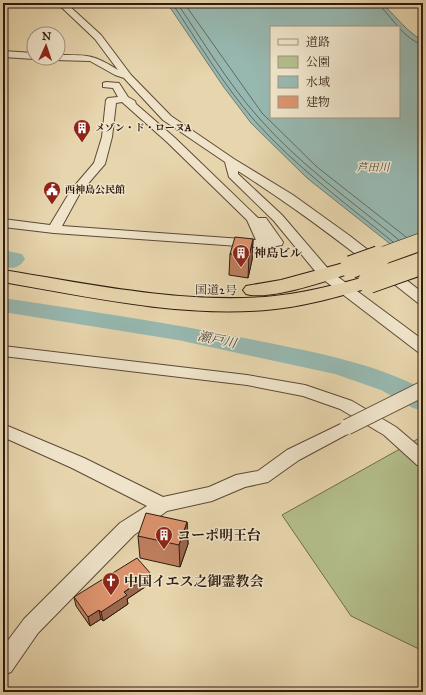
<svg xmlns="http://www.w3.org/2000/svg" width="426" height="695" viewBox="0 0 426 695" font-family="'IM FELL Great Primer','Noto Serif JP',serif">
<rect width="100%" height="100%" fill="#e7d5ad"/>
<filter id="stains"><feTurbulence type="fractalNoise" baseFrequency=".005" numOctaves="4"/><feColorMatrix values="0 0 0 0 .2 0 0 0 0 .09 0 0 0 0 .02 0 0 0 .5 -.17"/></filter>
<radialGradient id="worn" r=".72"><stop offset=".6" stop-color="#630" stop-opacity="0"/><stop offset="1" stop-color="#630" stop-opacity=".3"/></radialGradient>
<polygon fill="#b3be8b" stroke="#716c4e" points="423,436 423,651 351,616 282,515"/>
<path fill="#97b8b0" stroke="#6d7970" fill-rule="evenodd" d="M167,3H382L407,29L423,42V270L307,178L251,123L223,86ZM271,27H399V117H271Z"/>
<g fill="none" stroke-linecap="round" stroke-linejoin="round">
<g stroke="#636960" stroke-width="1">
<path d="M172,3C198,42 223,84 254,120C295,166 345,203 393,242"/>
<path d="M177,3C203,41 227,82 258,117C299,164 351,201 399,240"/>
<polyline points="184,3 262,113 317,167 406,237"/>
<path d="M380,3L381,7C394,20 404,39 423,45"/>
</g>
<g fill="#97b8b0" fill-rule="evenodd">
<path d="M3,250L22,254L25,259C19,268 13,269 3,267Z"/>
<path d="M3,298C90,311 177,324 264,342C318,353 373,363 423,389V411L413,408L381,390L335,374L178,340L3,312Z"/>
</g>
<defs>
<g id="minor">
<path d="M57,3H66L101,35L131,75L171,116L234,159L293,195L350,236L423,293V304L418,303C359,256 301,211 238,171V174L282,215L330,271L423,340V353L418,352L320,277L274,221L229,177L225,162L163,120L124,78L115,75L90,61L55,60L54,58H58V55C87,55 93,54 118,70L95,39Z"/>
<polygon points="3,51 34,53 34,58 37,58 34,59 3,57"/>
<path d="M106,82L119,83L128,97L135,101L136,104L175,138L258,218H266L283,242L282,245L265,248L54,233L3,227V219L50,225L71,190L94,163L102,137L106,100L108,98L118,97L113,88L103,87V83ZM122,102L167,142L247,220L256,240L62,226L80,193L105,164L112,137L116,103Z"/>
<polygon points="3,346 247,375 305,385 352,401 396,427 423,450 423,467 417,465 384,435 340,409 303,396 247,385 3,356"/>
<polygon points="347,421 353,423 355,427 353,431 299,460 268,482 245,487 212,501 167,511 134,535 38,633 11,672 3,675 3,647 24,619 120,523 147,506 72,468 3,437 3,424 84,458 163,497 209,487 236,475 258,471 287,450"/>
</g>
<g id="highway">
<path d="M351,261L358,263L361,267L358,271C331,279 272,301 246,294L243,290L246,286L281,280Z"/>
<path d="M3,270C89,284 177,303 265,297C301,294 335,285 369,276L376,278L379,282L376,286C340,296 303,307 266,310C178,317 89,297 3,282Z"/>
</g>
</defs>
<use href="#minor" stroke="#5d4937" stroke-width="2"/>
<use href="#highway" stroke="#2f1a10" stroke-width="2"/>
<use href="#minor" fill="#efe4ca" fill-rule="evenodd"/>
<use href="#highway" fill="#e7d5ad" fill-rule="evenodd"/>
<defs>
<polyline id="minor-bridge" points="347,427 423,389"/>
<polyline id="highway-bridge-far1" points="376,258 423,241"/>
<g id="highway-bridge">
<polyline points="351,267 379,257"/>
<polyline points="369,282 423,263"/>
</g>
</defs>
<use href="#minor-bridge" stroke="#5d4937" stroke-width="17" stroke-linecap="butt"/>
<use href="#highway-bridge-far1" stroke="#2f1a10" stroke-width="18" stroke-linecap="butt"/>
<use href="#highway-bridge" stroke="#2f1a10" stroke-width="24" stroke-linecap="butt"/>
<use href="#minor-bridge" stroke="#efe4ca" stroke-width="15"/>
<use href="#highway-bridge-far1" stroke="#e7d5ad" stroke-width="17"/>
<use href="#highway-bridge" stroke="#e7d5ad" stroke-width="22"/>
</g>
<g fill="#be7f5f" stroke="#2f1a10">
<polygon points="253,239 252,260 248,278 229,275 230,254"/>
<polygon points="187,522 188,544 180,567 140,558 138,536"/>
<polygon points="151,583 127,599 128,604 103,621 101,619 90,626 76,606 74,597"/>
</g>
<g fill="#9b684d" stroke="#2f1a10">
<polygon points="253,239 252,260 248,278 249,256"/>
<polygon points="187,522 188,544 180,567 179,545"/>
<polygon points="151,574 151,583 127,599 128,604 103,621 101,612 124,592"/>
<polygon points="99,610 101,619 90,626 88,617"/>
</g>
<g fill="#dd946e" stroke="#2f1a10">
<polygon points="235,237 253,239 249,256 230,254"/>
<polygon points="146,513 187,522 179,545 138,536"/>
<polygon points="137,558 151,574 124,592 127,595 101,612 99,610 88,617 74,597"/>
</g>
<defs>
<symbol id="building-pin" viewBox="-11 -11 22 30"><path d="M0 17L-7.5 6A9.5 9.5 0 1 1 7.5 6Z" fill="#8f2418" stroke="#efe4ca"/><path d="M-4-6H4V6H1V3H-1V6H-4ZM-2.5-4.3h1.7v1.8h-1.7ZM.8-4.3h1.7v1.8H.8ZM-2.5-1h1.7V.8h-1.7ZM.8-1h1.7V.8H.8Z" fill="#fff"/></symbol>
<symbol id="civic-pin" viewBox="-11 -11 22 30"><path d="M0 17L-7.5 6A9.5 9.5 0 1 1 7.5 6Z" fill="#8f2418" stroke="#efe4ca"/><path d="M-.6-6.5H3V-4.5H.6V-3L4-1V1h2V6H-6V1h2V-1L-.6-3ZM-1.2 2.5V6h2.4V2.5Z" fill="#fff"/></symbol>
<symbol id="church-pin" viewBox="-11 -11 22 30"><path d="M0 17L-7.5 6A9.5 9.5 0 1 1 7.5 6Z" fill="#8f2418" stroke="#efe4ca"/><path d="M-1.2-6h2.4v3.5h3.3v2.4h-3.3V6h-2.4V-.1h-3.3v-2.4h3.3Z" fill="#fff"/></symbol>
</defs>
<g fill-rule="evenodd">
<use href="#building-pin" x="72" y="118" width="20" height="27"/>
<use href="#civic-pin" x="42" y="180" width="20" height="27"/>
<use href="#building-pin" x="231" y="243" width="20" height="27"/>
<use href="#building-pin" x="154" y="525" width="20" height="27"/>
<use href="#church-pin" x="101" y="571" width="20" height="27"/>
</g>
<g text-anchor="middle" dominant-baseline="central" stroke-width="3" stroke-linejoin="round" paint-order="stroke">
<g font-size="10" font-weight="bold" fill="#2f1a10" stroke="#efe4ca" text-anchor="start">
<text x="95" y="128">メゾン・ド・ローヌA</text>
<text x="65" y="190">西神島公民館</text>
</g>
<g font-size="11" font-style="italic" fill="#4e4940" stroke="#efe4ca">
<text x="373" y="167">芦田川</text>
</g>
<g font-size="12" font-weight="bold" fill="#2f1a10" stroke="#efe4ca" text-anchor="start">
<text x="254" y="253">神島ビル</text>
</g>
<g font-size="12" fill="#2f1a10" stroke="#efe4ca">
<text transform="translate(216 290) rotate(1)">国道2号</text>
</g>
<g font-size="13" font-style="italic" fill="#4e4940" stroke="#efe4ca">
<text transform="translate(217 340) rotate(12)">瀬戸川</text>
</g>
<g font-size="14" font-weight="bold" fill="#2f1a10" stroke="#efe4ca" text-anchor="start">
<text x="177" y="535">コーポ明王台</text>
<text x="124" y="581">中国イエス之御霊教会</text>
</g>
</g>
<rect width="426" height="695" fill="none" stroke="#e7d5ad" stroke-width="16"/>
<rect x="4" y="4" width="418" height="687" fill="none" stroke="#2f1a10" stroke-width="2"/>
<rect x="8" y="8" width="410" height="679" fill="none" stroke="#2f1a10"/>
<rect x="270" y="26" width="130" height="92" fill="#efe4ca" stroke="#a29380"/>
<rect x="278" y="39" width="20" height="6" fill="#efe4ca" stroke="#a29380"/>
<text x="306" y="46" font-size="12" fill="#2f1a10">道路</text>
<rect x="278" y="56" width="20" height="12" fill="#b3be8b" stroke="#a29380"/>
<text x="306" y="66" font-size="12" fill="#2f1a10">公園</text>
<rect x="278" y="76" width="20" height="12" fill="#97b8b0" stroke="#a29380"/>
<text x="306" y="86" font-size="12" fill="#2f1a10">水域</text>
<rect x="278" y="96" width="20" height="12" fill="#dd946e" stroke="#a29380"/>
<text x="306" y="106" font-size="12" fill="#2f1a10">建物</text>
<g transform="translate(46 46) rotate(3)"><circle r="19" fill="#efe4ca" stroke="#a29380"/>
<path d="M0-3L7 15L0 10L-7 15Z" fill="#8f2418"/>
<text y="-6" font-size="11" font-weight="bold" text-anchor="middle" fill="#2f1a10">N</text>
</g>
<rect width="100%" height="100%" filter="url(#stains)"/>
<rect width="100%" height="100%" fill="url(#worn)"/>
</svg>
